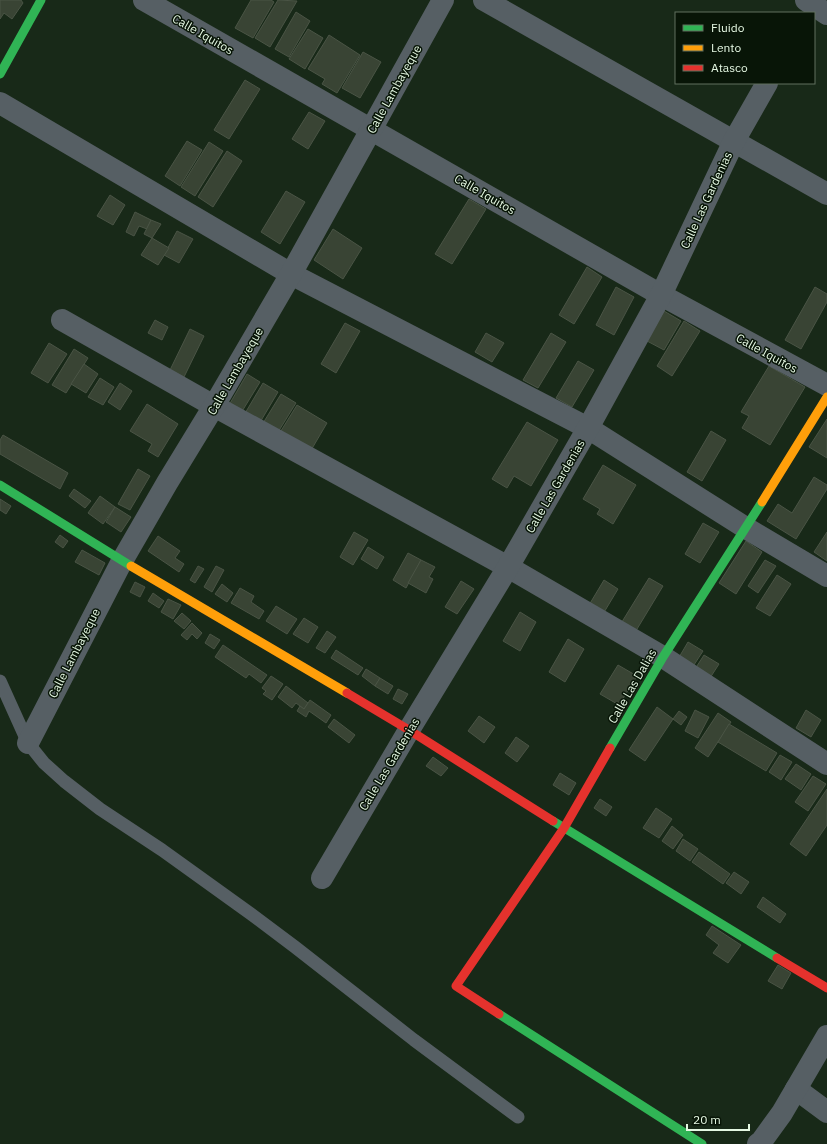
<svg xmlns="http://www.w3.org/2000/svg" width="827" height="1144" viewBox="0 0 827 1144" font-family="'IBM Plex Sans',sans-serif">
<rect width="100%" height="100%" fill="#182918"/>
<g fill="#394434" stroke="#4a5445">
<polygon points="0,0 21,0 23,3 12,19 4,13 0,19"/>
<polygon points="251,0 271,0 274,2 253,38 235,28"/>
<polygon points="278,0 297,1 270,47 255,38"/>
<polygon points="296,12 310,21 289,57 275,49"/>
<polygon points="308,29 323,38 305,69 289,59"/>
<polygon points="329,35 360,55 337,93 322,84 325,79 308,69"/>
<polygon points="363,52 381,62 360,98 342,88"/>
<polygon points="245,80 260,89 229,139 214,130"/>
<polygon points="309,112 325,121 308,149 292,139"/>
<polygon points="187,141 202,150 180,186 165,176"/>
<polygon points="209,142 223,151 195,196 181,187"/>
<polygon points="227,151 242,161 213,207 198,197"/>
<polygon points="286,191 305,202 280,244 261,232"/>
<polygon points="110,195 125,205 113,225 97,216"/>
<polygon points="469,199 486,209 452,264 435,254"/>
<polygon points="135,212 151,220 147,229 139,226 134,236 126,232"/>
<polygon points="151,220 161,224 152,238 144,234"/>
<polygon points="333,229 362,248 343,279 314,260"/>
<polygon points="177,231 193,239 179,263 164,255"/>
<polygon points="152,238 169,248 158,265 141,255"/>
<polygon points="587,267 602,277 574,324 559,315"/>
<polygon points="616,287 634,297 614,335 596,325"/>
<polygon points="815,287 827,294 827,302 801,349 785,340"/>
<polygon points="664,311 681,321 664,350 647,341"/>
<polygon points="155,320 168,327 162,340 148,333"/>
<polygon points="684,321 700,331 672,376 657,366"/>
<polygon points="345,323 360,331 336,373 321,364"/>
<polygon points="190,329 204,336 184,377 170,370"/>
<polygon points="486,333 504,343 492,362 475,352"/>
<polygon points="551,333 566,342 538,388 523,380"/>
<polygon points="49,343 67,354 48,383 31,373"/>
<polygon points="74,349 88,358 66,393 52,385"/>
<polygon points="578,361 594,370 572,407 556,398"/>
<polygon points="84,364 98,374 86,393 71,384"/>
<polygon points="769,366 805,387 770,445 742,428 749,416 741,412"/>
<polygon points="247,374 260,382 241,413 229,405"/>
<polygon points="100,378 114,387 103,405 88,397"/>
<polygon points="120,383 132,391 120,410 108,402"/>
<polygon points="263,383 278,392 259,424 244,415"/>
<polygon points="281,394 296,403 275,437 260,428"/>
<polygon points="147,404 178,424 158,457 148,451 152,444 130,431"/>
<polygon points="297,405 327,423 310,452 279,434"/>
<polygon points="827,419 827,458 809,447"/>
<polygon points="527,422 558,440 531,486 514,476 507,488 492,479"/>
<polygon points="711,431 726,440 702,481 687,472"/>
<polygon points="3,435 68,473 60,489 0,454 0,440"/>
<polygon points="603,465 636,485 613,524 597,514 600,509 583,499"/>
<polygon points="138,469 150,476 130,510 118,504"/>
<polygon points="814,477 827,485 827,489 796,539 767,521 778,504 792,513"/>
<polygon points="74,489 91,501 85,508 69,496"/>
<polygon points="100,496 115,507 103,524 88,513"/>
<polygon points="0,499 11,506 6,514 0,510"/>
<polygon points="115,507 131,517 121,532 106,522"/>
<polygon points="703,523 719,532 700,563 685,554"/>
<polygon points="354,532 368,540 353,565 340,557"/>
<polygon points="827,532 827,561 814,552"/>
<polygon points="60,535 68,541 63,548 55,542"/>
<polygon points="158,536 180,551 175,558 184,564 179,572 148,551"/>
<polygon points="746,541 762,552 736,594 719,583"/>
<polygon points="368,547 384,557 377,569 361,559"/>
<polygon points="82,550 105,563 99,575 75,562"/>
<polygon points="408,553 421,560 406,588 393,580"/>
<polygon points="421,560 435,567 429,577 433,579 426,593 408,583"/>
<polygon points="765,560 776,566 758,593 748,586"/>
<polygon points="198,566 204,569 195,583 190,580"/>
<polygon points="216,566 224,570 212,592 204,587"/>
<polygon points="777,575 791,584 770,616 756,608"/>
<polygon points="649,578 663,586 634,634 620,625"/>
<polygon points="604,580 618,589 603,614 589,605"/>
<polygon points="461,581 474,589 457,614 445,607"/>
<polygon points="135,582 145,587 140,597 130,592"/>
<polygon points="222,584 233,593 227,602 215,594"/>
<polygon points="240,588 254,596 251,602 264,611 259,619 231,603"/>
<polygon points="153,593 164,601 159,608 148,601"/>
<polygon points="168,599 181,605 173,619 161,612"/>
<polygon points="276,606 297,619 287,634 266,621"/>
<polygon points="520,612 536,622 520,651 503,641"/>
<polygon points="182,613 191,621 184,629 174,621"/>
<polygon points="304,618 318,627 308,643 293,634"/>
<polygon points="192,623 202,633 197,639 192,634 187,640 181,635"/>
<polygon points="327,631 336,637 325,653 316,648"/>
<polygon points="210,634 220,640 214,649 205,643"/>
<polygon points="568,639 584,649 565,682 549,672"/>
<polygon points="688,642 703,651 692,668 678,659"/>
<polygon points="223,645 267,675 261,683 249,674 246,678 215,657"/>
<polygon points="336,650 363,668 358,675 331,658"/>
<polygon points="704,655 719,664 710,678 695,669"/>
<polygon points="618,665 637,676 619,705 600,694"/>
<polygon points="366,669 380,678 375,686 362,676"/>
<polygon points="271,676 283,684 272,700 263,694 266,691 262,688"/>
<polygon points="380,678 393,686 388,694 375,686"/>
<polygon points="286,686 308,703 304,709 296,703 292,708 278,697"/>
<polygon points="398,689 408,694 402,704 393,699"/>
<polygon points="310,700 331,715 326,723 309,711 306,717 297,711 300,706 304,709"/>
<polygon points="657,707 673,719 645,761 629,750"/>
<polygon points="695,710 709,717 698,738 685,731"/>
<polygon points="806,710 821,720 811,737 796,728"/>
<polygon points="679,711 687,717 681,725 673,719"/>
<polygon points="718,713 731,722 708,757 695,748"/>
<polygon points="479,716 495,727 484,743 468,731"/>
<polygon points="334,719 355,735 349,743 328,727"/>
<polygon points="729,724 777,753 766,771 718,742"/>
<polygon points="516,737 529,746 517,762 505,753"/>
<polygon points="780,755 792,762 781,780 769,772"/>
<polygon points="433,757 448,768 441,776 426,766"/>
<polygon points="796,764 811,774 801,790 785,779"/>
<polygon points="560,773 576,783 569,795 553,785"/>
<polygon points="813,776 826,784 808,811 795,802"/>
<polygon points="827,789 827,825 806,856 790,844"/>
<polygon points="600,799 612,807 606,816 594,808"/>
<polygon points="656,808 672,819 659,838 643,828"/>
<polygon points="672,826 683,835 673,849 662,841"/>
<polygon points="683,839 698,849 690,861 676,851"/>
<polygon points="699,852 730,874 723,884 692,862"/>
<polygon points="734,872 749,882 741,894 726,883"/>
<polygon points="763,897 786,914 780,923 757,907"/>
<polygon points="712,926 741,945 728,963 713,953 719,945 706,935"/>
<polygon points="778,965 791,973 782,989 768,981"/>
</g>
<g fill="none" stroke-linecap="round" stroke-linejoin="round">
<polyline stroke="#565f64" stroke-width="13" points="0,681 28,743 44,763 64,781 100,809 162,850 251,914 295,947 414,1040 518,1117"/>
<g stroke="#565f64" stroke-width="22">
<polyline points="144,0 661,295 827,385"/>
<polyline points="484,0 827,194"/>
<polyline points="806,0 827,14"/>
<polyline points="0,103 291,274 588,428 746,528 827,576"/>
<polyline points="62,320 214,406 508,567 663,657 827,764"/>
<polyline points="28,743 122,561 167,483 214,406 291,274 443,0"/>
<polyline points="322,878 409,730 508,567 588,428 661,295 734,141 767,83"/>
<polyline points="796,1089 827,1112"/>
<polyline points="758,1144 761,1142 782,1113 827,1036"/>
</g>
<g stroke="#30b455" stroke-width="9">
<polyline points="0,74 41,0"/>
<polyline points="0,485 131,566"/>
<polyline points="610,748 663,657 762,502"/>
<polyline points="553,821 777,958"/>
<polyline points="499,1014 702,1144"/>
</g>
<g stroke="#ff9f0a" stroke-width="9">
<polyline points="762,502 827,397"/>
<polyline points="131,566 347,693"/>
</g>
<g stroke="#e5322d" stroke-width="9">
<polyline points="347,693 409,730 553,821"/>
<polyline points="777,958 827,988"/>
<polyline points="499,1014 456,986 564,828 610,748"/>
</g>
</g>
<g text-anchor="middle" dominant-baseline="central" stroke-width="3" stroke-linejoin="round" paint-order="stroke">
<g font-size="12" fill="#e5f8e3" stroke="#081507">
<text transform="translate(203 34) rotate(30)">Calle Iquitos</text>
<text transform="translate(394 89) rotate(-61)">Calle Lambayeque</text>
<text transform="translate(485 194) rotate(30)">Calle Iquitos</text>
<text transform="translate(706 200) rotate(-65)">Calle Las Gardenias</text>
<text transform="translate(767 353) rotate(29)">Calle Iquitos</text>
<text transform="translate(235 371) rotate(-60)">Calle Lambayeque</text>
<text transform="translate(555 486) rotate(-60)">Calle Las Gardenias</text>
<text transform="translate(74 653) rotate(-63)">Calle Lambayeque</text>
<text transform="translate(632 686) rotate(-60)">Calle Las Dalias</text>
<text transform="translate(389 764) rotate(-59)">Calle Las Gardenias</text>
</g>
</g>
<rect x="675" y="12" width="140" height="72" fill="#081507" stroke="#60705f"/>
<rect x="683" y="25" width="20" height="6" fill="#30b455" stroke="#60705f"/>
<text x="711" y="32" font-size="12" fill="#e5f8e3">Fluido</text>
<rect x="683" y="45" width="20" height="6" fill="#ff9f0a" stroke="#60705f"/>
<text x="711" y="52" font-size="12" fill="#e5f8e3">Lento</text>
<rect x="683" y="65" width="20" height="6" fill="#e5322d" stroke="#60705f"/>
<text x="711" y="72" font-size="12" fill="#e5f8e3">Atasco</text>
<path d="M687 1124v6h62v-6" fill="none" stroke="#e5f8e3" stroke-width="2"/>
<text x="693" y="1124" font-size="12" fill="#e5f8e3" stroke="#081507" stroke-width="3" paint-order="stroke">20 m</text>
</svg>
